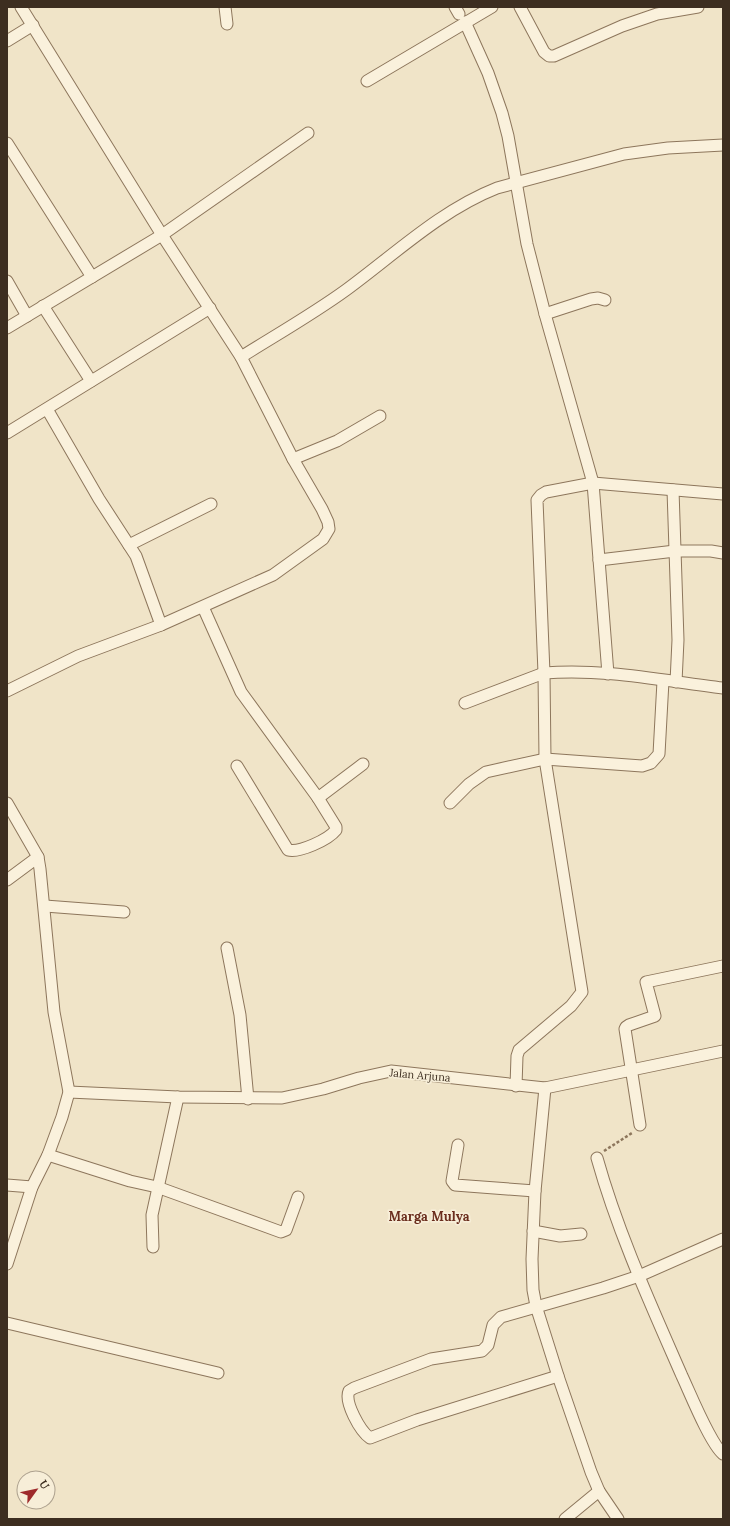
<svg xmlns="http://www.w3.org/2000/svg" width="730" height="1526" viewBox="0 0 730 1526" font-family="Lora,serif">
<rect width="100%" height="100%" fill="#f0e4c8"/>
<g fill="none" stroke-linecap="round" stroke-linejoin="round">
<defs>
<g id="street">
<polyline points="225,7 227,24"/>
<polyline points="455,7 459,14"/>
<polyline points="520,7 544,52 549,56 554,56 622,26 657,14 698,7"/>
<polyline points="465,22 488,73 502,113 508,136 527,244 545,314 593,483 608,674"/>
<polyline points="7,41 33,25"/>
<polyline points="367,81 492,7"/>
<polyline points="7,143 92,277"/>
<polyline points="7,281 27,316"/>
<polyline points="43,306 91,381"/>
<polyline points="545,314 591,299 598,298 605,300"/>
<polyline points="7,328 162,235 308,133"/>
<path d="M241,357C276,335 313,314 346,290C395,254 441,210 497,188L624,154L668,148L723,145"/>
<polyline points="47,409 99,499 136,556 161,625"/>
<polyline points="7,433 210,308"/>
<polyline points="293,459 337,441 380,416"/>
<polyline points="673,490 678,640 676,682"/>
<polyline points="129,545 211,504"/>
<polyline points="599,560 675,551 711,551 723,553"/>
<path d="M203,607L241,692L318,798L336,827V830C328,840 299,853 288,850L237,766"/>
<polyline points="7,691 78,656 161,625 273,575 323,539 329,529 328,522 322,509 293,459 241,357 162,235 21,7"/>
<path d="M465,703L544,673C604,668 664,681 723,688"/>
<polyline points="318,798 363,764"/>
<polyline points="7,803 38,857 40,869 54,1012 69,1092 62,1117 48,1155 32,1187 7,1264"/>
<polyline points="450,803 469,784 486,772 545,759 642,766 651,763 659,754 663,681"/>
<polyline points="7,880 38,857"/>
<polyline points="45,906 124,912"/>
<polyline points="227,948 240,1015 248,1099"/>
<polyline points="516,1086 517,1056 519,1050 571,1006 582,992 545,759 544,673 537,500 541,495 546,492 593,483 723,494"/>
<polyline points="545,1088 535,1191 532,1259 533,1290 536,1306 558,1376 591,1472 599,1491 618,1519"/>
<polyline points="69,1092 178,1097 282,1098 323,1089 359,1078 391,1071 545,1088 723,1051"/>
<polyline points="640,1125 625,1029 626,1027 629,1025 655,1016 646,982 723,966"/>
<polyline points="458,1145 452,1181 455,1185 535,1191"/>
<polyline points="48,1155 130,1181 157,1187 281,1232 286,1230 298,1197"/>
<path d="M597,1158C618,1233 651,1305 682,1376C690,1393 710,1443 723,1454"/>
<polyline points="7,1185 32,1187"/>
<polyline points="533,1231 560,1236 581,1234"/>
<polyline points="153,1247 152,1215 178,1097"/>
<polyline points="7,1323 218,1373"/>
<path d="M558,1376L417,1420L370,1438C360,1431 344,1402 349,1391L354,1388L431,1359L482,1351L488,1345L493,1325L501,1317L603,1288L639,1276L723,1239"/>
<polyline points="565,1519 599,1491"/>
</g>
</defs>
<use href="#street" stroke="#8d765c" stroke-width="13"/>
<polyline stroke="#8d765c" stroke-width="2.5" stroke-dasharray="3 2" stroke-linecap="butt" points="604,1151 632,1133"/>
<use href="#street" stroke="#faf1dc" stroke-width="11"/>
</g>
<g text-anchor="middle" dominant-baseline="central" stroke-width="3.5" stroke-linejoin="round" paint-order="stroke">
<g font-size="11" fill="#3d2e20" stroke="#f7eed8">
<text transform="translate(420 1075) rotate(5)">Jalan Arjuna</text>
</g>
<g font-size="13" font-weight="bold" fill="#6b2e1e" stroke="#f7eed8">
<text x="429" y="1216">Marga Mulya</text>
</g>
</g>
<rect width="730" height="1526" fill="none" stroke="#3d2e20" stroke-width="16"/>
<g transform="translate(36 1490) rotate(57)"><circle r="19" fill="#f7eed8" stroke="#ada18e"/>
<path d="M0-3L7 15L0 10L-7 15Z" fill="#9e2a2b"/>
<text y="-6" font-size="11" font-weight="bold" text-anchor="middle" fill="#3d2e20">U</text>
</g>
</svg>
